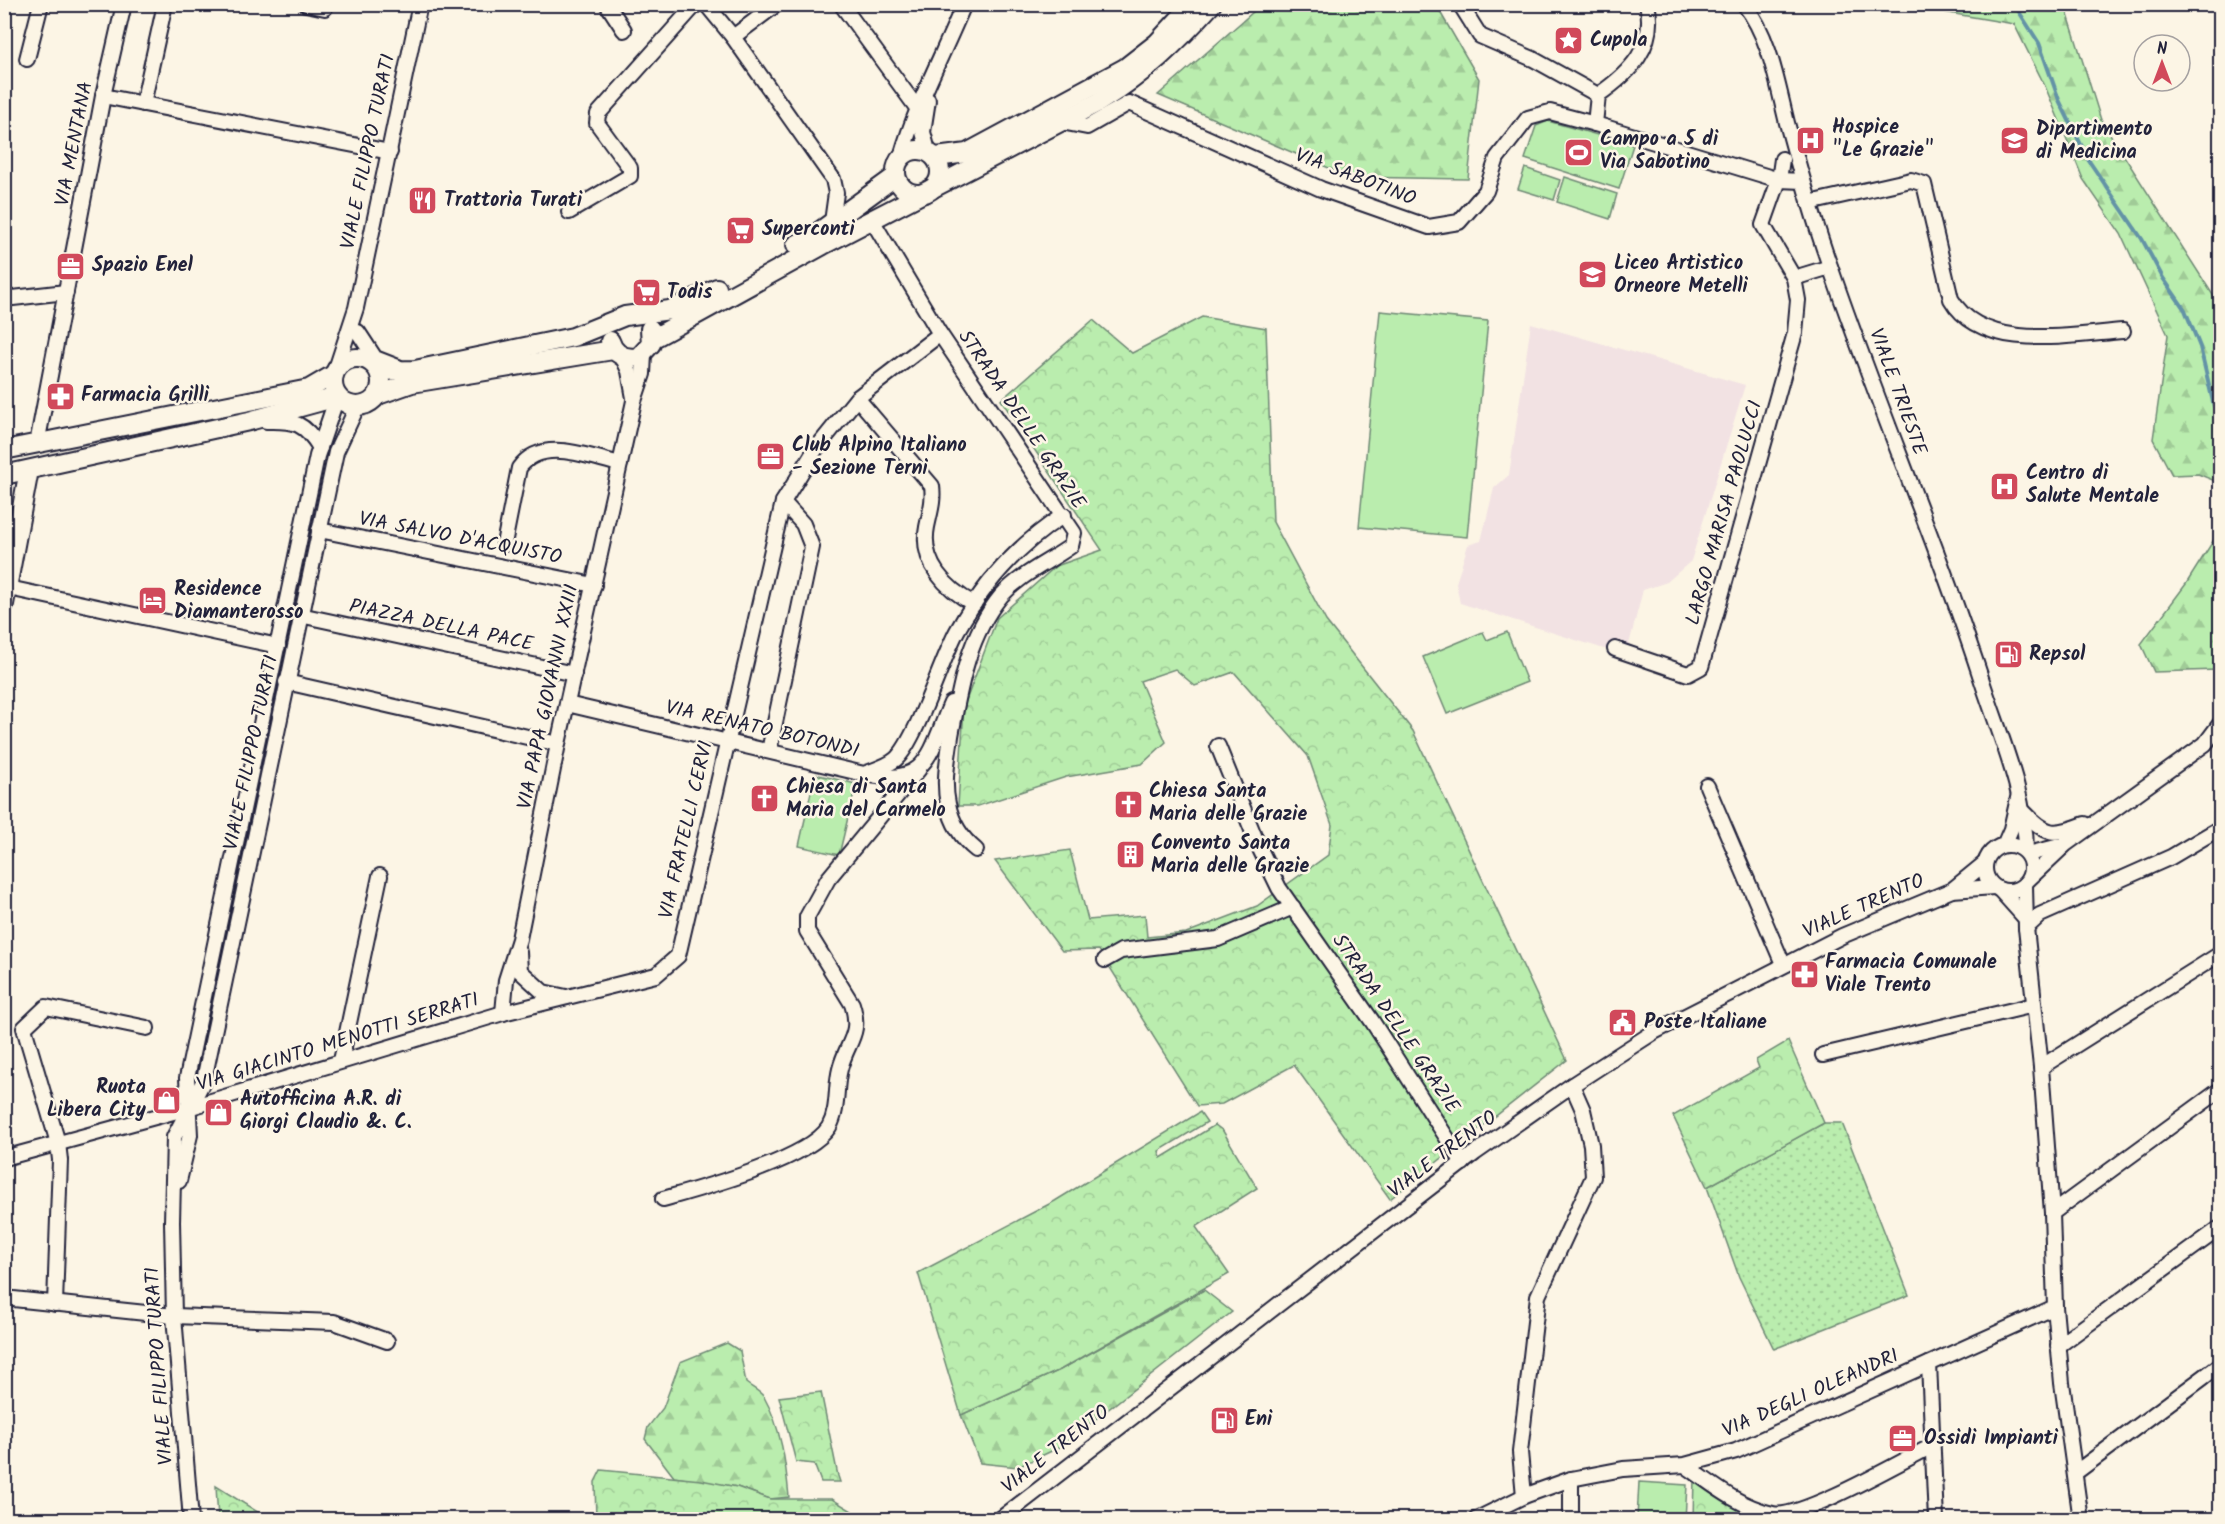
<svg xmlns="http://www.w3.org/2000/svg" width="2225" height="1524" viewBox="0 0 2225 1524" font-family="Kalam,sans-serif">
<defs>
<pattern id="grass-dots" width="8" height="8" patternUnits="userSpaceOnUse" patternTransform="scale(1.5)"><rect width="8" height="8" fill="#baedae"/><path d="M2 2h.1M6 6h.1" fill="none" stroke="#a0cb97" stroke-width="1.8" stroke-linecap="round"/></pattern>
<pattern id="forest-firs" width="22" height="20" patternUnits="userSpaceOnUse" patternTransform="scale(1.5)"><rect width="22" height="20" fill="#baedae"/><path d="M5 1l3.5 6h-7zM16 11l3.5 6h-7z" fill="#a0cb97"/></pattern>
<pattern id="park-crowns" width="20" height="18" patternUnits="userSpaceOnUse" patternTransform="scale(1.5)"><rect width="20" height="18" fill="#baedae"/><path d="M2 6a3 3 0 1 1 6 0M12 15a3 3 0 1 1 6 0" fill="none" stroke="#a0cb97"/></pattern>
</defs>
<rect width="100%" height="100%" fill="#fcf5e5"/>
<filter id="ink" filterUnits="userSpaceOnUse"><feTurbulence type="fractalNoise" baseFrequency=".0167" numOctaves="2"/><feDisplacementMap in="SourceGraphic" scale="12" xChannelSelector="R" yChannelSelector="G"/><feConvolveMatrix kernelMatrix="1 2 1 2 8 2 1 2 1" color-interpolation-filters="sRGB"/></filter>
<g filter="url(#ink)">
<polygon fill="#f2e2e3" points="1531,323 1745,385 1691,561 1667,582 1643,590 1626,656 1460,603 1456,583 1468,545 1481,541 1494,488 1509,475"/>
<polygon fill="url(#grass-dots)" stroke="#6e8874" stroke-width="1.5" points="1824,1123 1842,1123 1909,1295 1774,1349 1739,1277 1707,1187"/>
<g fill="url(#forest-firs)" stroke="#6e8874" stroke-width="1.5">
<polygon points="1261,5 1436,5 1479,79 1468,179 1350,177 1158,95"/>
<polygon points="1902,5 2065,5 2101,120 2220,306 2220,483 2198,474 2172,475 2153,439 2168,335 2121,234 2083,179 2045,86 2014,24"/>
<polygon points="2220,530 2220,668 2218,670 2154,672 2141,644 2186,584"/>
<polygon points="1204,1290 1232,1312 1060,1447 1018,1467 980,1463 961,1415 1060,1370"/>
<path d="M727,1343L740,1351L746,1383C751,1387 760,1391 764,1397C781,1427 786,1464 789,1497L770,1499L737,1487L674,1477L645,1439L648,1427L663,1408L680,1362Z"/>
</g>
<g fill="url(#park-crowns)" stroke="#6e8874" stroke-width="1.5">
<polygon points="1202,317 1266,328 1273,522 1326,621 1413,731 1567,1060 1390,1199 1294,1065 1222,1104 1197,1106 1099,950 1062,951 995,861 1070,850 1088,920 1145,915 1147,937 1186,933 1257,906 1328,855 1332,825 1308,756 1234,672 1195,686 1175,669 1140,681 1166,742 1142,764 1066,777 978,806 958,806 964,706 997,618 1056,566 1102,550 1001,400 1093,320 1132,353"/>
<polygon points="1788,1041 1824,1123 1707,1187 1673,1116 1759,1068 1756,1060"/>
<polygon points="1200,1112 1207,1122 1159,1151 1161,1158 1215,1125 1223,1131 1257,1188 1196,1227 1229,1274 1060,1370 961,1415 918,1273 1055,1201"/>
<polygon points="821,1392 838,1476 840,1482 821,1482 814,1464 796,1462 779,1397"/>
<polygon points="601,1470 701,1480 737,1487 770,1499 832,1499 852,1511 854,1519 596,1519 595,1482"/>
<polygon points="1694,1477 1775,1520 1693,1520"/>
<polygon points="216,1486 269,1519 218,1519"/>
</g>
<g fill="#baedae" stroke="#6e8874" stroke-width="1.5">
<polygon points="1548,121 1633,145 1619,189 1525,159 1536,126"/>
<polygon points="1525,168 1560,180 1554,200 1518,189"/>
<polygon points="1565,177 1617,194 1610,219 1557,202"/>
<polygon points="1380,311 1488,321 1467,537 1359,527"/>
<polygon points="1483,632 1487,640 1507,632 1527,682 1447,714 1423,657"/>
<polygon points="815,774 856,784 839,855 799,846"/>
<polygon points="1639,1482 1687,1485 1685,1519 1637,1519"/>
</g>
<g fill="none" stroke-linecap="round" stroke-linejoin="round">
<polyline stroke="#6493a6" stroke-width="4" points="2014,4 2039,43 2059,100 2089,161 2142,239 2163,278 2185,310 2200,347 2214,406 2220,415"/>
<defs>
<g id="minor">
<polyline points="306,4 325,8"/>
<polyline points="607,4 624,30"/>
<polyline points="706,4 733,37 833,179 836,193 832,222"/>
<polyline points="841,4 917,108"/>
<polyline points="1460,4 1480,36 1533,59 1598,95"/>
<path d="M1647,4C1657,46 1630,73 1598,95L1595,124L1779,180L1803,181"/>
<path d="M1744,4C1770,37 1777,83 1787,123C1800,171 1813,219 1830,266C1878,407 1938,545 1984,687C2002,741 2026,795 2026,852"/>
<polyline points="733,37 777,4"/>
<polyline points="27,59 41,4"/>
<polyline points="103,96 390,152"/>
<polyline points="143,104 165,4"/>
<polyline points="1061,122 1087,127 1129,103 1321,189 1429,227 1459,222 1486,191 1497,158 1528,118 1550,112 1595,124"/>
<polyline points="928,151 923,132 928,100"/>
<path d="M901,157C916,104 943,55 964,4"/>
<polyline points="1782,159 1779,180 1763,225 1794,278 1830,267"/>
<path d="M1809,203L1911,180L1924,184L1951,299C1982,353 2071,335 2123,331"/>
<polyline points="569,212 630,176 630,168 597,123 598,114 696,4"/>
<path d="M872,220L940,334L1074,533L1071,546C1047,563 1021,574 1001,596C968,636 960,686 951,736C948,759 943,781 948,804C952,823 961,838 976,850"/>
<polyline points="4,299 66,292"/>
<polyline points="358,332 375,358 398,367"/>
<polyline points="622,356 629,371 634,398"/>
<polyline points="336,369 356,308 420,4"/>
<path d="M857,398L932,486C934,501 930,512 927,527C920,563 946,589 974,604"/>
<path d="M266,421C295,420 305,423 320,448"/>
<polyline points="37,444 103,96 124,4"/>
<polyline points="319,530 594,585"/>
<path d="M504,544L519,468C542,436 588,457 620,464"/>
<polyline points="4,587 278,646"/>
<polyline points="300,615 574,674"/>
<polyline points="1615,649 1688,674 1701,667 1795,333 1798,300 1794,278"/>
<polyline points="286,682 558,744"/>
<path d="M567,704L864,774C874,770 888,766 896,759C917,739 941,661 957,631C983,584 1019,544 1064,515"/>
<polyline points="1218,746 1258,845 1279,888 1372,1021 1463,1163"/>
<polyline points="769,751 812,547 803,524 783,502"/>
<path d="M865,774C928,788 930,752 951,703"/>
<polyline points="1707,786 1783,964"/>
<path d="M2024,812C2047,836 2054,836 2085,824"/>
<circle cx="2008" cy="868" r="23"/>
<polyline points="2004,845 2011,829 2018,798"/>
<polyline points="2028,854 2064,845"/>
<polyline points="2029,879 2066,844 2205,744 2220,724"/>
<polyline points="2025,885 2026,928 2041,1067 2052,1213 2055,1307 2062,1383 2081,1520"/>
<polyline points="1952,890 1994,887"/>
<polyline points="2000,890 2026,919"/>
<polyline points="2026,928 2040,915 2171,857 2220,828"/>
<polyline points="519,952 520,971 543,992 566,997"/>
<polyline points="1105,960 1121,951 1218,939 1293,907"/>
<polyline points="503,1013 506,980 519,939 558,744 634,401 643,374 644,354"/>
<polyline points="1823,1055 2034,1005"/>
<polyline points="341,1061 380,876"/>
<polyline points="2041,1067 2220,954"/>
<polyline points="4,1158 188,1108 503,1013 656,975 678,956 783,502 815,450 857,398 940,334"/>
<polyline points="179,1181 190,1135 187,1078 317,456 337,397"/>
<path d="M663,1199C702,1188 808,1160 829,1127C839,1109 835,1088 840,1069C847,1041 862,1035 852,1004L807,931V917L828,879L919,769"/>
<polyline points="2052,1213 2220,1090"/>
<polyline points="4,1298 174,1316 334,1322 387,1341"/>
<polyline points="55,1304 60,1160 58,1143 24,1028 46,1007 147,1028"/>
<polyline points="2058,1346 2220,1228"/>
<polyline points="1929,1364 1936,1520"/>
<path d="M1685,1465C1713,1485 1738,1506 1773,1514C1800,1520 1902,1461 1932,1446"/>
<polyline points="2075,1473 2220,1365"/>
<polyline points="1524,1496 1520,1452 1538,1296 1593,1177 1591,1145 1583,1110 1572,1085"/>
<polyline points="191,1520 174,1316 172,1222 174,1137 204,1080 336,452 357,407"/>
<polyline points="999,1520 1475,1153 1572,1085 1654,1032 1842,936 1952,890 1985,863"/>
<polyline points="1475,1520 1524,1496 1571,1479 1623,1469 1685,1465 1736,1451 2055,1307"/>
<polyline points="1571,1520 1571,1479"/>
</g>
<g id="major">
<circle cx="918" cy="172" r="22"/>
<polyline points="936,157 967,153 1125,68 1157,43 1193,4"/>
<polyline points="796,245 816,234 896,176"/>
<path d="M652,339L823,245L1099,102C1146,72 1175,45 1212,4"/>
<path d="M610,341C614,354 625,360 639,357L651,344L650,329"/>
<circle cx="357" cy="382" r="24"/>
<polyline points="379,371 415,370 573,337 625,316 670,310 717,288"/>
<polyline points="378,395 412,383 613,350"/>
<polyline points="4,450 309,389 333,375"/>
<polyline points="4,475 249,421 337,397"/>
<polyline points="4,604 29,470"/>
</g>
</defs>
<use href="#minor" stroke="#22223b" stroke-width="18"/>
<use href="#major" stroke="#22223b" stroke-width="22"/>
<use href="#minor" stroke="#fcf5e5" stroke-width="14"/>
<use href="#major" stroke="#fcf5e5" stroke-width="18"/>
</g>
</g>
<defs>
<symbol id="sight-square" viewBox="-11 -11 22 22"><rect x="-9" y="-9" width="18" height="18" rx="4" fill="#d1495b" stroke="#fcf5e5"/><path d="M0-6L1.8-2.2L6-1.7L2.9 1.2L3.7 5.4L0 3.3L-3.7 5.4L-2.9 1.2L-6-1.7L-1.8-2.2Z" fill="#fff"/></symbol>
<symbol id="hospital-square" viewBox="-11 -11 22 22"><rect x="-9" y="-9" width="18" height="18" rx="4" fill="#d1495b" stroke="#fcf5e5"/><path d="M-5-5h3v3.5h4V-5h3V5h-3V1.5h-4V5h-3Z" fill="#fff"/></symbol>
<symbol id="university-square" viewBox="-11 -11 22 22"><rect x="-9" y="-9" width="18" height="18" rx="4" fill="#d1495b" stroke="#fcf5e5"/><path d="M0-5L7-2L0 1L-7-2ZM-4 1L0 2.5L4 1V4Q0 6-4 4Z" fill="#fff"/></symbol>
<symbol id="stadium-square" viewBox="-11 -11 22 22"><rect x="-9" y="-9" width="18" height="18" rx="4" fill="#d1495b" stroke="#fcf5e5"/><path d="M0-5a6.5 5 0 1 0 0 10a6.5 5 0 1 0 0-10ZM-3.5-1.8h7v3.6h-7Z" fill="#fff"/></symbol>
<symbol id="restaurant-square" viewBox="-11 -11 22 22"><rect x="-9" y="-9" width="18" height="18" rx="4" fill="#d1495b" stroke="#fcf5e5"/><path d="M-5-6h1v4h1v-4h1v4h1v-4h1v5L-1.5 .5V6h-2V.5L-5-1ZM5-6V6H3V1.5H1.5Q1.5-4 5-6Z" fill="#fff"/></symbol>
<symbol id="supermarket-square" viewBox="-11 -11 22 22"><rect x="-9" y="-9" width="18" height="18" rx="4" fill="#d1495b" stroke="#fcf5e5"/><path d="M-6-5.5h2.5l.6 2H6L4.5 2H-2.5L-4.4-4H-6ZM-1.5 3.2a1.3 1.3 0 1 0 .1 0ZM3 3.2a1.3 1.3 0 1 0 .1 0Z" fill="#fff"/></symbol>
<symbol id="office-square" viewBox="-11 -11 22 22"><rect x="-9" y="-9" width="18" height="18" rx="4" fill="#d1495b" stroke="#fcf5e5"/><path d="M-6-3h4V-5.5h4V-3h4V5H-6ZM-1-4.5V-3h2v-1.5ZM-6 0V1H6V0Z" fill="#fff"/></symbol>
<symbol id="school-square" viewBox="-11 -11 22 22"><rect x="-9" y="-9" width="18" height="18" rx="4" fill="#d1495b" stroke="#fcf5e5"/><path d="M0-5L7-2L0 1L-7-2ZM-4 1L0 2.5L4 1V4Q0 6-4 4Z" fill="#fff"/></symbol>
<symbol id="pharmacy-square" viewBox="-11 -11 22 22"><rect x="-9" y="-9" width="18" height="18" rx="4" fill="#d1495b" stroke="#fcf5e5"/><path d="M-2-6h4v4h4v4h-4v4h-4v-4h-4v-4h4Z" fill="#fff"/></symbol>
<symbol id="hotel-square" viewBox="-11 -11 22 22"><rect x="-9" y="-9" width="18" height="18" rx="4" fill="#d1495b" stroke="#fcf5e5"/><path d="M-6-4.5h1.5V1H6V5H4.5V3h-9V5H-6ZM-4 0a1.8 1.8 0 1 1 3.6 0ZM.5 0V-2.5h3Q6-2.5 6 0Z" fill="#fff"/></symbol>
<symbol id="fuel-square" viewBox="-11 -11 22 22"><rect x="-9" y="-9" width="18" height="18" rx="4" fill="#d1495b" stroke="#fcf5e5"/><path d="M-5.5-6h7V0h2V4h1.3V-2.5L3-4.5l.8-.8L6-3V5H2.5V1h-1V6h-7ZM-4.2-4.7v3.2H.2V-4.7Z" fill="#fff"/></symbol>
<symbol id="church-square" viewBox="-11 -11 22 22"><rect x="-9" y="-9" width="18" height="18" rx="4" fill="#d1495b" stroke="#fcf5e5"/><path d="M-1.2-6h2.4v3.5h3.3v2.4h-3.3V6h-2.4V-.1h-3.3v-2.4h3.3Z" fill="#fff"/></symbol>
<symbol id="building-square" viewBox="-11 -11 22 22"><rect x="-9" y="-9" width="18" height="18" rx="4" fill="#d1495b" stroke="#fcf5e5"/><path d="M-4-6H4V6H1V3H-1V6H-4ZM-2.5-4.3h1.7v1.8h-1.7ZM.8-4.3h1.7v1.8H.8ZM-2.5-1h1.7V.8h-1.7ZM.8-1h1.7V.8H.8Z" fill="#fff"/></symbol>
<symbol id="civic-square" viewBox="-11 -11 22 22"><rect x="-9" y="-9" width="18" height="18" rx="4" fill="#d1495b" stroke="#fcf5e5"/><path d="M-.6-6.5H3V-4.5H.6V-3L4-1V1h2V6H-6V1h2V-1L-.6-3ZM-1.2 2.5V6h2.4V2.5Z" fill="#fff"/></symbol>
<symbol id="shop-square" viewBox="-11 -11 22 22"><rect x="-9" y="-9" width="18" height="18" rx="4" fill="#d1495b" stroke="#fcf5e5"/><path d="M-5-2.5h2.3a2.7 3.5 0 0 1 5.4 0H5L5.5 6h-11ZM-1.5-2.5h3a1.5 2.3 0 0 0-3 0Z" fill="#fff"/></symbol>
</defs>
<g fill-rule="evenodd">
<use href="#sight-square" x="1552" y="24" width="33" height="33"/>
<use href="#hospital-square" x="1794" y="124" width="33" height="33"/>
<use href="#university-square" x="1998" y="124" width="33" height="33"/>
<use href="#stadium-square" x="1562" y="136" width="33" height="33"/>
<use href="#restaurant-square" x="406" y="184" width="33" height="33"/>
<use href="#supermarket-square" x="724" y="214" width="33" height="33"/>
<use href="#office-square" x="54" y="250" width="33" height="33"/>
<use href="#school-square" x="1576" y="258" width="33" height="33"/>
<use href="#supermarket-square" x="630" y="276" width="33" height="33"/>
<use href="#pharmacy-square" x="44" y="380" width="33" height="33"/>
<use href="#office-square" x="754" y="440" width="33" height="33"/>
<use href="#hospital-square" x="1988" y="470" width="33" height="33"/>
<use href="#hotel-square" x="136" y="584" width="33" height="33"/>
<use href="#fuel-square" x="1992" y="638" width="33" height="33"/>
<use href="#church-square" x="748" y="782" width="33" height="33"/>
<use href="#church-square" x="1112" y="788" width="33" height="33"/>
<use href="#building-square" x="1114" y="838" width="33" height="33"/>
<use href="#pharmacy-square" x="1788" y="958" width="33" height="33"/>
<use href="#civic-square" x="1606" y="1006" width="33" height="33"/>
<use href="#shop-square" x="150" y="1084" width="33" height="33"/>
<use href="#shop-square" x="202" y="1096" width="33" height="33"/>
<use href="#fuel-square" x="1208" y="1404" width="33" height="33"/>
<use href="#office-square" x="1886" y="1422" width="33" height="33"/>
</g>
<g text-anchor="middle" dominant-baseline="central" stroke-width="5" stroke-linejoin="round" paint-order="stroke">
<g font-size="20" font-weight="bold" fill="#22223b" stroke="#fcf5e5" text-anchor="start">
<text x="1590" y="41">Cupola</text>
<text x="1832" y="128">Hospice<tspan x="1832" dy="23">"Le Grazie"</tspan></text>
<text x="2036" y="130">Dipartimento<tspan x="2036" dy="23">di Medicina</tspan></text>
<text x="1600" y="140">Campo a 5 di<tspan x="1600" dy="23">Via Sabotino</tspan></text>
<text x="444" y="201">Trattoria Turati</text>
<text x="762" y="230">Superconti</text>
<text x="1614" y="264">Liceo Artistico<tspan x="1614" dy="23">Orneore Metelli</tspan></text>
<text x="92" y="266">Spazio Enel</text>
<text x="667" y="293">Todis</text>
<text x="81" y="396">Farmacia Grilli</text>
<text x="792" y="446">Club Alpino Italiano<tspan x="792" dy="23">- Sezione Terni</tspan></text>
<text x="2026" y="474">Centro di<tspan x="2026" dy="23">Salute Mentale</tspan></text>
<text x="174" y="590">Residence<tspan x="174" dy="23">Diamanterosso</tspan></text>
<text x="2029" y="655">Repsol</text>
<text x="786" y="788">Chiesa di Santa<tspan x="786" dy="23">Maria del Carmelo</tspan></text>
<text x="1149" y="792">Chiesa Santa<tspan x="1149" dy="23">Maria delle Grazie</tspan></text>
<text x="1151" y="844">Convento Santa<tspan x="1151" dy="23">Maria delle Grazie</tspan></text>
<text x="1825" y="963">Farmacia Comunale<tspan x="1825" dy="23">Viale Trento</tspan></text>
<text x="1644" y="1023">Poste Italiane</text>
<text x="146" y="1088" text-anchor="end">Ruota<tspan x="146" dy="23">Libera City</tspan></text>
<text x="240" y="1100">Autofficina A.R. di<tspan x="240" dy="23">Giorgi Claudio &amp;. C.</tspan></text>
<text x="1245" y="1420">Eni</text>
<text x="1924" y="1439">Ossidi Impianti</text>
</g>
<g font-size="20" fill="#22223b" stroke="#fcf5e5">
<text transform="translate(75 144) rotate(-79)">VIA MENTANA</text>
<text transform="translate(369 152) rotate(-78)">VIALE FILIPPO TURATI</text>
<text transform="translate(1355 178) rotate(21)">VIA SABOTINO</text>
<text transform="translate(1897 392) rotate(70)">VIALE TRIESTE</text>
<text transform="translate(1021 420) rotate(56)">STRADA DELLE GRAZIE</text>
<text transform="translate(1725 513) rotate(-74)">LARGO MARISA PAOLUCCI</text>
<text transform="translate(460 539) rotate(11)">VIA SALVO D'ACQUISTO</text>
<text transform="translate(441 626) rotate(12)">PIAZZA DELLA PACE</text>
<text transform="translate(549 697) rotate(-78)">VIA PAPA GIOVANNI XXIII</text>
<text transform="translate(762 730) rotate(13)">VIA RENATO BOTONDI</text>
<text transform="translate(252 753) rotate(-78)">VIALE FILIPPO TURATI</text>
<text transform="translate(687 830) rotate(-77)">VIA FRATELLI CERVI</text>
<text transform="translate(1864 907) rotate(-24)">VIALE TRENTO</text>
<text transform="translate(1395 1024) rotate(56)">STRADA DELLE GRAZIE</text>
<text transform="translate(338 1043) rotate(-17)">VIA GIACINTO MENOTTI SERRATI</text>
<text transform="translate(1443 1155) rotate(-37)">VIALE TRENTO</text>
<text transform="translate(160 1366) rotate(-94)">VIALE FILIPPO TURATI</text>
<text transform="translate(1811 1394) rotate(-24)">VIA DEGLI OLEANDRI</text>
<text transform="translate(1056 1450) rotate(-38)">VIALE TRENTO</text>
</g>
</g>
<rect width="2225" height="1524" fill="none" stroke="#fcf5e5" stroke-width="24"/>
<rect x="12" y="12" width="2201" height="1500" fill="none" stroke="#22223b" stroke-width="2" filter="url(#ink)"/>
<g transform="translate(2162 63)"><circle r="28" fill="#fcf5e5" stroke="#a5a1a1" stroke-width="1.5"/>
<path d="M0-4.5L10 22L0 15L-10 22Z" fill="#d1495b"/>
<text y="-9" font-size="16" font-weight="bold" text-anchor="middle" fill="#22223b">N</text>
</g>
</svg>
